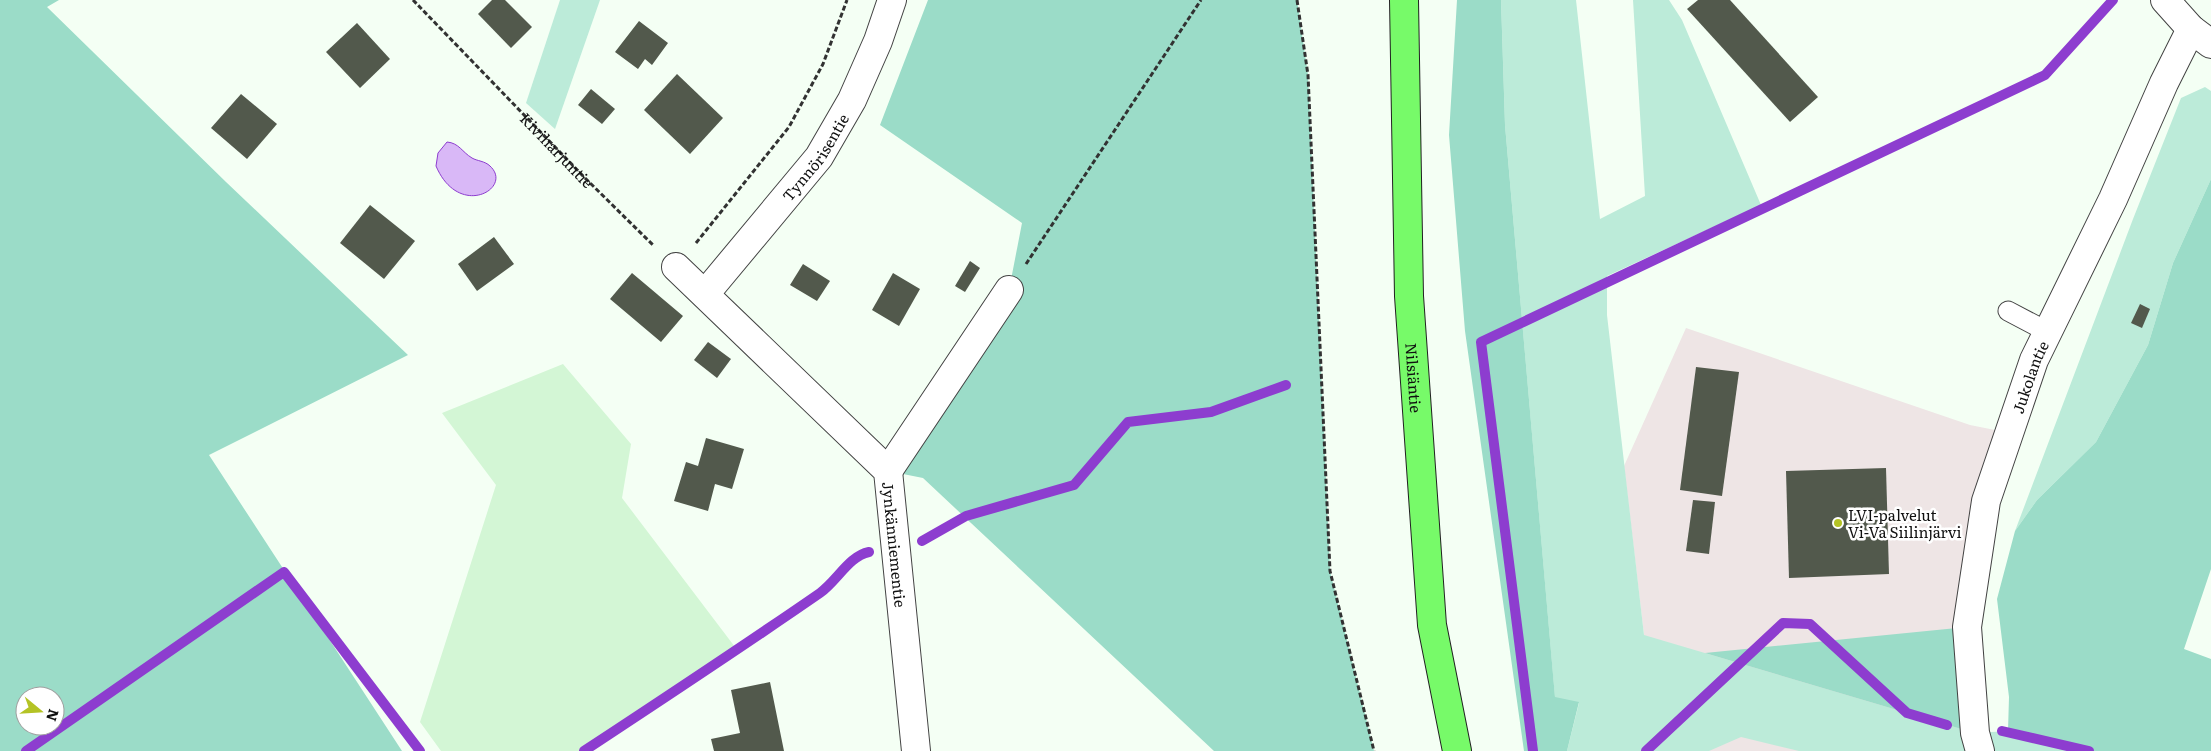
<svg xmlns="http://www.w3.org/2000/svg" width="2211" height="751" viewBox="0 0 2211 751" font-family="Literata,serif">
<rect width="100%" height="100%" fill="#f4fff4"/>
<polygon fill="#eee5e5" points="1686,328 1970,425 2010,433 1967,627 1980,751 1667,751 1644,635 1624,466"/>
<polygon fill="#d3f6d5" points="563,364 631,444 622,498 738,651 584,751 441,751 420,722 496,485 442,413"/>
<g fill="#bcebd9">
<polygon points="560,0 600,0 555,129 526,103"/>
<polygon points="1501,0 1576,0 1600,219 1645,196 1633,0 1669,0 1682,20 1761,205 1607,276 1607,315 1644,635 1975,733 2008,731 2089,751 1799,751 1741,737 1709,751 1567,751 1579,703 1555,698 1505,125"/>
<polygon points="2205,87 2211,91 2211,179 2173,263 2148,345 2096,442 2037,500 2015,531 2133,219 2181,98"/>
</g>
<g fill="#9bdcc8" fill-rule="evenodd">
<path d="M0,0H59L47,7L226,182L408,355L209,455L402,751H0ZM25,696H55V726H25Z"/>
<polygon points="928,0 1297,0 1308,75 1330,571 1374,751 1214,751 923,478 888,471 1009,290 1022,223 880,125"/>
<polygon points="1457,0 1501,0 1505,125 1555,697 1579,702 1567,751 1524,751 1465,331 1449,135"/>
<polygon points="2211,179 2211,569 2184,649 2211,659 2211,751 2089,751 2008,731 2009,697 1997,599 2015,531 2037,500 2096,442 2148,345 2173,263"/>
<polygon points="1967,627 1975,733 1705,653"/>
</g>
<path fill="#d9b8f7" stroke="#8d3dcf" d="M447,142C459,143 462,152 472,158C477,161 485,161 490,166C514,188 459,220 436,166L438,153Z"/>
<g fill="none" stroke-linecap="round" stroke-linejoin="round">
<g stroke="#8d3dcf" stroke-width="10">
<polyline points="922,541 966,516 1074,485 1128,422 1211,412 1286,385"/>
<polyline points="2002,731 2089,751"/>
<polyline points="26,751 284,572 420,751"/>
<path d="M584,751C663,699 742,647 820,593C837,581 849,556 869,552"/>
<polyline points="1533,751 1481,342 2045,75 2113,0"/>
<polyline points="1646,751 1783,623 1810,624 1907,713 1947,725"/>
</g>
</g>
<g fill="#52594c">
<polygon points="492,0 505,0 532,27 511,48 478,14"/>
<polygon points="1698,0 1730,0 1818,97 1790,122 1687,9"/>
<polygon points="639,21 668,43 652,65 645,59 638,69 615,52"/>
<polygon points="357,23 390,59 360,88 326,52"/>
<polygon points="677,74 723,118 690,154 644,110"/>
<polygon points="591,89 615,109 602,124 578,105"/>
<polygon points="241,94 277,124 247,159 211,128"/>
<polygon points="370,205 415,241 384,279 340,243"/>
<polygon points="494,237 514,264 477,291 458,264"/>
<polygon points="970,261 980,268 965,292 955,286"/>
<polygon points="803,264 830,281 817,301 790,285"/>
<polygon points="632,273 683,316 661,342 610,299"/>
<polygon points="893,273 920,289 899,326 872,310"/>
<polygon points="2140,304 2150,309 2142,328 2131,323"/>
<polygon points="708,342 731,359 717,378 694,360"/>
<polygon points="1696,367 1739,372 1722,496 1680,490"/>
<polygon points="706,438 744,449 732,489 715,484 708,511 674,501 686,462 698,466"/>
<polygon points="1886,468 1889,574 1789,578 1786,471"/>
<polygon points="1693,500 1715,502 1709,554 1686,551"/>
<polygon points="770,682 784,751 714,751 711,739 740,733 731,690"/>
</g>
<g fill="none" stroke-linecap="round" stroke-linejoin="round">
<defs>
<polyline id="service" points="2008,311 2048,332"/>
<g id="minor">
<polyline points="2165,0 2191,29 2211,44"/>
<path id="s2" d="M676,267L888,471L916,751"/>
<path id="s3" d="M705,294L819,157L852,100L878,41L892,0"/>
<polyline points="888,471 1009,290"/>
<path id="s4" d="M1980,751L1975,733L1967,627L1986,501L2034,360L2113,199L2164,83L2191,29"/>
</g>
<g id="primary">
<path id="s5" d="M1404,0L1409,296L1432,625L1457,751"/>
</g>
</defs>
<use href="#service" stroke="#434343" stroke-width="21"/>
<use href="#minor" stroke="#434343" stroke-width="30"/>
<use href="#primary" stroke="#212121" stroke-width="30"/>
<g stroke="#323232" stroke-width="3" stroke-dasharray="5 2.5" stroke-linecap="butt">
<path id="s1" d="M413,0L585,178L654,246"/>
<polyline points="1297,0 1308,75 1330,571 1374,751"/>
<polyline points="696,243 789,127 823,64 847,0"/>
<polyline points="1026,264 1201,0"/>
</g>
<use href="#service" stroke="#fff" stroke-width="19"/>
<use href="#minor" stroke="#fff" stroke-width="28"/>
<use href="#primary" stroke="#77fa69" stroke-width="28"/>
</g>
<circle fill="#b4c325" stroke="#fff" stroke-width="2" cx="1838" cy="523" r="5"/>
<g text-anchor="middle" dominant-baseline="central" stroke-width="5" stroke-linejoin="round" paint-order="stroke">
<g font-size="15" fill="#101010" stroke="#fff">
<text stroke="none"><textPath href="#s1" startOffset="208">Kiviharjuntie</textPath></text>
<text stroke="none"><textPath href="#s3" startOffset="176">Tynnörisentie</textPath></text>
<text stroke="none"><textPath href="#s5" startOffset="378">Nilsiäntie</textPath></text>
<text stroke="none"><textPath href="#s4" startOffset="384">Jukolantie</textPath></text>
<text stroke="none"><textPath href="#s2" startOffset="368">Jynkänniementie</textPath></text>
</g>
<g font-size="15" fill="#101010" stroke="#fff" text-anchor="start">
<text x="1848" y="514">LVI-palvelut<tspan x="1848" dy="17">Vi-Va Siilinjärvi</tspan></text>
</g>
</g>
<g transform="translate(40 711) rotate(108)"><circle r="24" fill="#ffffff" stroke="#9f9f9f"/>
<path d="M0-4L9 19L0 12L-9 19Z" fill="#b4c325"/>
<text y="-8" font-size="14" font-weight="bold" text-anchor="middle" fill="#101010">N</text>
</g>
</svg>
